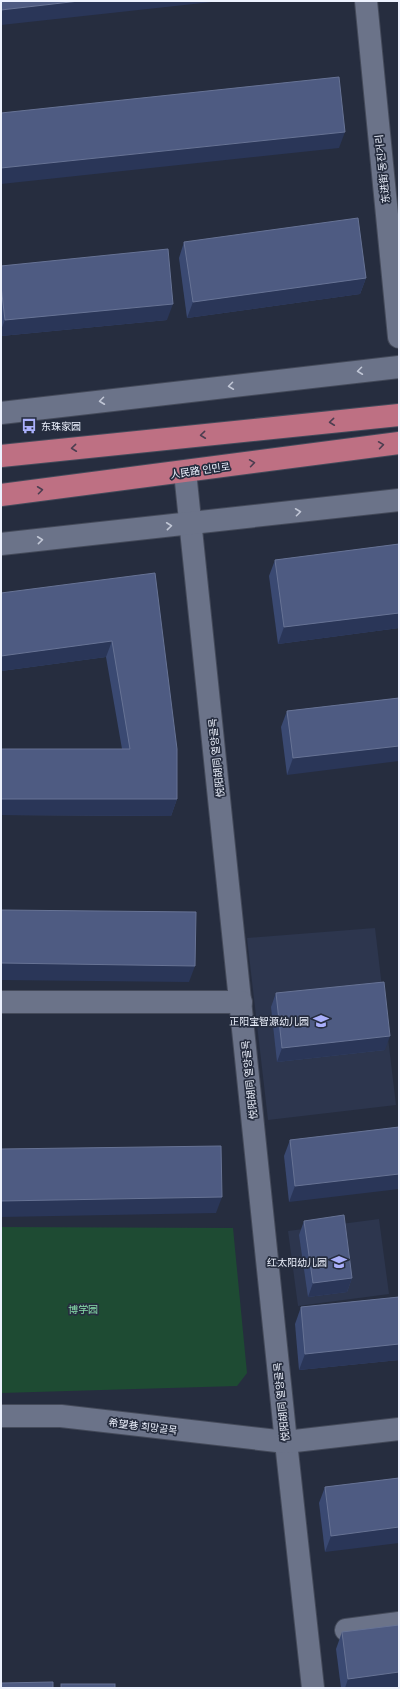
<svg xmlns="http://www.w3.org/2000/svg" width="400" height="1689" viewBox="0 0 400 1689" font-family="Lato,'Noto Sans SC','Noto Sans KR',sans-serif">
<rect width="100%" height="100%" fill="#262d3f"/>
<g fill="#2d364e">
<polygon points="375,928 396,1105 268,1120 247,938"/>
<polygon points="379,1219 389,1294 298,1306 288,1231"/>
</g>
<polygon fill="#1e4b33" points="1,1227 233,1228 247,1373 237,1386 1,1393"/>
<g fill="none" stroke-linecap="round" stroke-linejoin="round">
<defs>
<g id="minor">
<polyline points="366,1 399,337"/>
<polyline points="1,413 399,367"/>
<polyline points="185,472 286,1442 313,1688"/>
<polyline points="1,544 399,500"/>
<polyline points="1,1002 241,1002"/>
<polyline points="1,1416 61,1416 286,1442 399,1429"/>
<polyline points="346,1630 399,1623"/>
</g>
<g id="major">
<polyline points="1,456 399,415"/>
<polyline points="1,495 399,443"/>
</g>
</defs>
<use href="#minor" stroke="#444a5a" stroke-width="24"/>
<use href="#major" stroke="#444a5a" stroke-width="24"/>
<use href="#minor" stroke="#6b7389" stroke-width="22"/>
<use href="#major" stroke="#be7083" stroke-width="22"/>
</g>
<g fill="#3a4972">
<polygon points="184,242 366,278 360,294 187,318 179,258"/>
<polygon points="1,266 167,320 1,336"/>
<polygon points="399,544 399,628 278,644 269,576 275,560"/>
<polygon points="155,573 177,799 171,816 1,815 1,749 122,749 106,657 1,671"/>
<polygon points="399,698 287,775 281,727 287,711"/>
<polygon points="276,993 385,1050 277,1062 271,1007"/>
<polygon points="399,1127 289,1202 284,1156 290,1140"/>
<polygon points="304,1221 352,1278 347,1292 308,1297 299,1235"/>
<polygon points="399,1297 399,1360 299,1370 295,1324 301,1307"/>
<polygon points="399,1478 325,1552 319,1503 325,1487"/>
<polygon points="342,1632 397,1688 341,1688 336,1649"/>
</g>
<g fill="#2a3658">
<polygon points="79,1 221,1 1,25 1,10"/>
<polygon points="345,132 339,148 1,184 1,168"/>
<polygon points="366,278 360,294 187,318 193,302"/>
<polygon points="173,304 167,320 1,336 1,330 5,320"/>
<polygon points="399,613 399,628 278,644 284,627"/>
<polygon points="112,641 106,657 1,671 1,656"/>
<polygon points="399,746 399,761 287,775 293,758"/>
<polygon points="1,799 177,799 171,816 1,815"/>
<polygon points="1,963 195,966 189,982 1,980"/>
<polygon points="390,1036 385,1050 277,1062 282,1048"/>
<polygon points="399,1174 399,1189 289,1202 295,1186"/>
<polygon points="222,1197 216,1213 1,1217 1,1201"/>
<polygon points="352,1278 347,1292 308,1297 313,1283"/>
<polygon points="399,1344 399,1360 299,1370 305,1354"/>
<polygon points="399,1527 399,1543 325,1552 331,1536"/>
<polygon points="399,1672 399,1688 345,1688 348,1679"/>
</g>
<g fill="#4e5b82" stroke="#677395">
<polygon points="1,1 79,1 1,10"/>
<polygon points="339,77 345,132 1,168 1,113"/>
<polygon points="358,218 366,278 193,302 184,242"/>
<polygon points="168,249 173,304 5,320 1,286 1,266"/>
<polygon points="399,544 399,613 284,627 275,560"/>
<polygon points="155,573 177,749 177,799 1,799 1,749 130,749 112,641 1,656 1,593"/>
<polygon points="399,698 399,746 293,758 287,711"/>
<polygon points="1,910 196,912 195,966 1,963"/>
<polygon points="384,982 390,1036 282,1048 276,993"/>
<polygon points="399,1127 399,1174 295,1186 290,1140"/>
<polygon points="221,1146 222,1197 1,1201 1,1149"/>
<polygon points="344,1215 352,1278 313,1283 304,1221"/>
<polygon points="399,1297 399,1344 305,1354 301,1307"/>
<polygon points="399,1478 399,1527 331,1536 325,1487"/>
<polygon points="399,1625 399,1672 348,1679 342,1632"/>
<polygon points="53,1682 53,1688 1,1688 1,1683"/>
<rect x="61" y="1684" width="54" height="4"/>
</g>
<defs><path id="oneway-chevron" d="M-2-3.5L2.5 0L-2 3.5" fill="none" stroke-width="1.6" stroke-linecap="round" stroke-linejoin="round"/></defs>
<g stroke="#c0c6d5">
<use href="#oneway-chevron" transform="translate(360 371) rotate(173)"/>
<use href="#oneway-chevron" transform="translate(231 386) rotate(173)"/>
<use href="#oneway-chevron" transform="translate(102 401) rotate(173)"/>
<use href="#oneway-chevron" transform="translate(298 512) rotate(-7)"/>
<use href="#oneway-chevron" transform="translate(169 526) rotate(-6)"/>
<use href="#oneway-chevron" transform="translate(40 540) rotate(-6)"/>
</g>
<g stroke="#4c3e50">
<use href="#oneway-chevron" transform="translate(332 422) rotate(174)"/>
<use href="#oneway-chevron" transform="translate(203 435) rotate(174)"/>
<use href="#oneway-chevron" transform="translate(381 445) rotate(-8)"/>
<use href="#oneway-chevron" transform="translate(74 448) rotate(174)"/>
<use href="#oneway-chevron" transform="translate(252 463) rotate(-8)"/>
<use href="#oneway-chevron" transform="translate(40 490) rotate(-7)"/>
</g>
<defs>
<symbol id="bus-bare" viewBox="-9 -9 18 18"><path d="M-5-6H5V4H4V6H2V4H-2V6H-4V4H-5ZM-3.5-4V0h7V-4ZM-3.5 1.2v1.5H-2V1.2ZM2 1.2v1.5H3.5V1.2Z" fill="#aab0fb" stroke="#262d3f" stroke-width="2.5" paint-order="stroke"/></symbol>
<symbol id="school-bare" viewBox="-9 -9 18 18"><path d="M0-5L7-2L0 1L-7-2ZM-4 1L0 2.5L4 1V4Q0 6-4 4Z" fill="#aab0fb" stroke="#262d3f" stroke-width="2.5" paint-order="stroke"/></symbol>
</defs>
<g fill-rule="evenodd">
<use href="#bus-bare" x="18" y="415" width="22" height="22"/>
<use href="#school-bare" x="310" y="1010" width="22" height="22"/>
<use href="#school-bare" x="328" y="1251" width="22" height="22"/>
</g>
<g text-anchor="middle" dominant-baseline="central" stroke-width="3.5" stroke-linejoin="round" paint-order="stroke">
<g font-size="10" fill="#edf2fe" stroke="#262d3f">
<text transform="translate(382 169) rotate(-96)">东进街 동진거리</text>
<text transform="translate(200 470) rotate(-8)">人民路 인민로</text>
<text transform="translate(216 758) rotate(-96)">悦阳胡同 열양골목</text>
<text transform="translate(249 1080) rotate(-96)">悦阳胡同 열양골목</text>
<text transform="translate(281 1402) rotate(-96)">悦阳胡同 열양골목</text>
<text transform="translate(143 1426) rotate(7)">希望巷 희망골목</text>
</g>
<g font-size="10" fill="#edf2fe" stroke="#262d3f" text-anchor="end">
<text x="41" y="426" text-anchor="start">东珠家园</text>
<text x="309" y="1021">正阳宝智源幼儿园</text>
<text x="327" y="1262">红太阳幼儿园</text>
</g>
<g font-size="10" fill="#88ddab" stroke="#262d3f">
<text x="83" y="1309">博学园</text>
</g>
</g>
<rect width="400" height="1689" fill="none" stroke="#edf2fe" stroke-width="4"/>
</svg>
